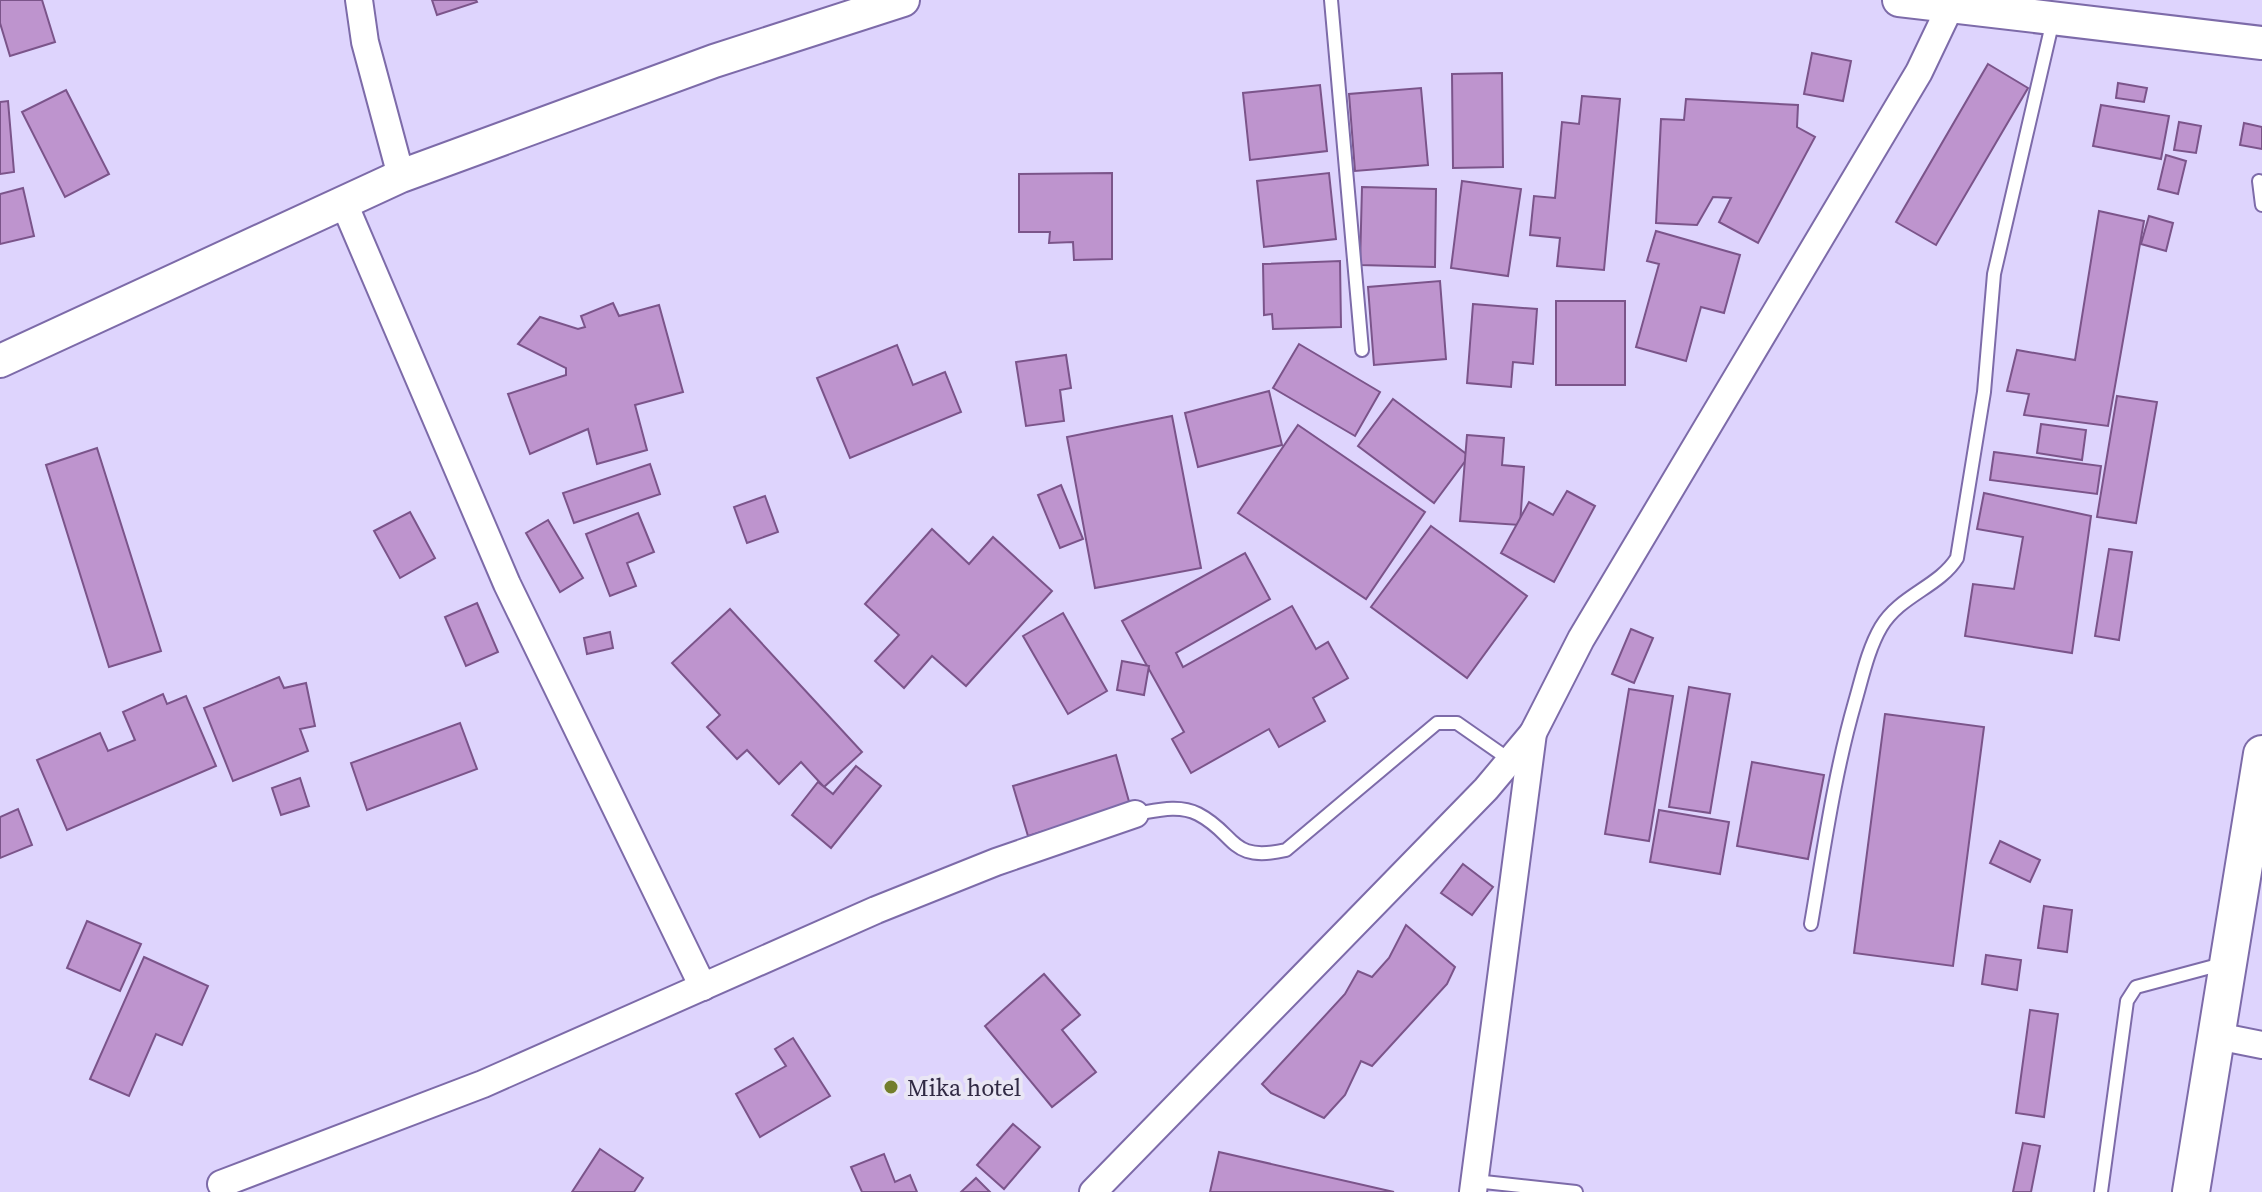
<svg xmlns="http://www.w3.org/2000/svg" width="2262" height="1192" viewBox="0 0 2262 1192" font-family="'Source Serif 4',serif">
<rect width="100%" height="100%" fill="#ded4fd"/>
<g fill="#be94ce" stroke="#7b548a" stroke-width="2">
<polygon points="0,0 42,0 55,42 10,56 0,23"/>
<polygon points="432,0 476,0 477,2 437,15"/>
<polygon points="1812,53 1851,61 1843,101 1804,94"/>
<polygon points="1988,64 2028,88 1936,245 1896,222"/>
<polygon points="1502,73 1503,167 1453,168 1452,74"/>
<polygon points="2118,83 2147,88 2144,102 2116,98"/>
<polygon points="1320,85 1327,151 1250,160 1243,93"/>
<polygon points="1421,88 1428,165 1355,171 1349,94"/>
<polygon points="66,90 109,174 65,197 22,112"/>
<polygon points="1582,96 1620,99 1604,270 1557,266 1560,238 1530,235 1534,196 1555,198 1562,122 1579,124"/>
<polygon points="1686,99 1798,105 1797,127 1815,137 1758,243 1719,222 1731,198 1713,197 1697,225 1656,223 1661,119 1684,120"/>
<polygon points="8,101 14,172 0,174 0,102"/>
<polygon points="2101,105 2169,116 2161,159 2093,146"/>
<polygon points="2179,122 2201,126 2196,153 2174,150"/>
<polygon points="2244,123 2262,127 2262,149 2240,145"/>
<polygon points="2166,155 2186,161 2178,194 2158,189"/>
<polygon points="1112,173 1112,259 1074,260 1073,242 1049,243 1050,232 1019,232 1019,174"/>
<polygon points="1329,173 1336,239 1264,247 1257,181"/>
<polygon points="1462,181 1521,189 1508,276 1451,268"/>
<polygon points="1362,187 1436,189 1435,267 1360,265"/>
<polygon points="23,188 34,236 0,244 0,194"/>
<polygon points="2099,211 2144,221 2108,426 2024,415 2029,394 2007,391 2017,350 2075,360"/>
<polygon points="2149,216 2173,223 2166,251 2141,244"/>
<polygon points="1656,231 1740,255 1724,313 1701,307 1686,361 1636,347 1659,264 1647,261"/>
<polygon points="1340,261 1341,327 1273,329 1272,314 1264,315 1263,264"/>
<polygon points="1440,281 1446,359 1374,365 1368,287"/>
<rect x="1556" y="301" width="69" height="84"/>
<polygon points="613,303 619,316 659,305 683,392 635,405 647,450 597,464 588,429 530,454 508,394 566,375 566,368 518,344 540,317 578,329 585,327 581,316"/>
<polygon points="1473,304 1537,309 1533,364 1513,362 1511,387 1467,383"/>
<polygon points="1299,344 1380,392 1355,436 1273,388"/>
<polygon points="897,345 913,385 945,372 961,412 850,458 817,378"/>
<polygon points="1066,355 1071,388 1060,390 1064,421 1026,426 1016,362"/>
<polygon points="1269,391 1282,445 1198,467 1185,413"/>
<polygon points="2117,396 2157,402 2136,523 2097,517"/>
<polygon points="1393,399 1469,456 1434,503 1358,446"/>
<polygon points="1172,416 1201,568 1095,588 1067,437"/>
<polygon points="2041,424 2086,430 2082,460 2037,453"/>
<polygon points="1298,425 1425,512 1366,599 1238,513"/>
<polygon points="1467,435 1504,438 1502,465 1524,467 1520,525 1460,521"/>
<polygon points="97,448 161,651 109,667 46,465"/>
<polygon points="1994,452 2101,466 2097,494 1990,480"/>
<polygon points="650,464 660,494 574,523 563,493"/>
<polygon points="1061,485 1083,539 1060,548 1038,495"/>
<polygon points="1567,491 1595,506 1554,582 1501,553 1529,502 1553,515"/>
<polygon points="1984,493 2091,516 2072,653 1965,636 1973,584 2014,589 2023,537 1977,529"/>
<polygon points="765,496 778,532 747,543 734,507"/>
<polygon points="410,512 435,558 400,578 374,531"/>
<polygon points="638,513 654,552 627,563 636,586 610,596 586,534"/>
<polygon points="548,520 583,578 560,592 526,533"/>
<polygon points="1431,526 1527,596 1467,678 1371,607"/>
<polygon points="932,529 969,564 993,537 1052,591 966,686 932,656 904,688 875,661 899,635 865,604"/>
<polygon points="2109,549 2132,552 2119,640 2095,636"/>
<polygon points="1245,553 1270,599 1176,653 1183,667 1292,606 1316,649 1328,642 1348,678 1313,698 1325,721 1279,747 1269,729 1191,773 1172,739 1184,732 1122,621"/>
<polygon points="477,603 498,652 466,666 445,617"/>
<polygon points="730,609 862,752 824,787 801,762 779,784 747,750 737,759 707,727 720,715 672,663"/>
<polygon points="1063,613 1107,691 1068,714 1023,636"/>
<polygon points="1631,629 1653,638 1634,683 1612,674"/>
<polygon points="610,632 613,648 587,654 584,638"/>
<polygon points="1122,661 1149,666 1144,695 1117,690"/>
<polygon points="279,677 284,688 306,683 315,726 300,729 308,751 233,781 204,708"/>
<polygon points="1689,687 1730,694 1710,813 1669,807"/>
<polygon points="1629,689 1673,696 1649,841 1605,834"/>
<polygon points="163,694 167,704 186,696 216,766 67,830 37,760 100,733 108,751 135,740 123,712"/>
<polygon points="1885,714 1984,727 1953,966 1854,953"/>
<polygon points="460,723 477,769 367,810 351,763"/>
<polygon points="1116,755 1130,805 1028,836 1013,786"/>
<polygon points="1752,762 1824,775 1808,859 1737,846"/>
<polygon points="856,766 881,786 831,848 792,815 818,782 833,794"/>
<polygon points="300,778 309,806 281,815 272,788"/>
<polygon points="18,809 32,845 0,858 0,817"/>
<polygon points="1659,810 1729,822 1720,874 1650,862"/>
<polygon points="2000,841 2040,860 2030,882 1990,863"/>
<polygon points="1463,864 1493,887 1472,915 1441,893"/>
<polygon points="2044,906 2072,910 2067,952 2038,948"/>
<polygon points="87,921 141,944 120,991 67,968"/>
<polygon points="1406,925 1455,967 1447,984 1372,1066 1361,1061 1345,1095 1324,1118 1271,1093 1262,1084 1345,994 1358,971 1372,977 1389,958"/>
<polygon points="1986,955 2021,960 2017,990 1982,984"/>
<polygon points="144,957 208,986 182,1045 156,1034 129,1096 90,1079"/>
<polygon points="1044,974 1080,1015 1062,1030 1096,1072 1052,1107 985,1026"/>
<polygon points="2030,1010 2058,1014 2044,1117 2016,1113"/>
<polygon points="793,1038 830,1096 760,1137 736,1094 786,1066 775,1049"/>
<polygon points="1013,1124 1040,1147 1004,1189 977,1165"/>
<polygon points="2023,1143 2040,1146 2031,1192 2013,1192"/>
<polygon points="600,1149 643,1178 634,1192 572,1192"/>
<polygon points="1219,1152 1394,1192 1210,1192"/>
<polygon points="884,1154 895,1182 910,1175 917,1192 862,1192 851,1167"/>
<polygon points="976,1178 990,1192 961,1192"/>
</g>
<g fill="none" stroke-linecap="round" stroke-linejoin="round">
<defs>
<g id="service">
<polyline points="1331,0 1362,350"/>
<polyline points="2259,181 2262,205"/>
<path d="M1135,814C1155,811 1178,804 1198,814C1237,834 1229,863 1286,850L1437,723H1457L1510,760"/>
<path d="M1811,924C1824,849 1834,775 1855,702C1862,678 1868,649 1881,627C1900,595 1939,587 1957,558L1984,392L1994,274L2053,20"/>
<polyline points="1475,1181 1576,1192"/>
<polyline points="2101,1192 2127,1001 2136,987 2222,964"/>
</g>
<g id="minor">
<polyline points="359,0 365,42 401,176"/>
<polyline points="343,201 507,584 703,987"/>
<polyline points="2217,1036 2262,1045"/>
<polyline points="221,1184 483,1084 876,910 996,862 1135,814"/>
<polyline points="1093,1192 1486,789 1533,733"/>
<polyline points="1473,1192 1533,733 1581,639 1919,72 1951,5"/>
</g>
<g id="tertiary">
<polyline points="1899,0 2262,43"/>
<polyline points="0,361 401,176 714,61 903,0"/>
</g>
<polyline id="secondary" points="2191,1192 2262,754"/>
</defs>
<use href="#service" stroke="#7d6ba9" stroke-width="16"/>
<use href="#minor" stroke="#7d6ba9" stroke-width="30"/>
<use href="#tertiary" stroke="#7d6ba9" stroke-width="36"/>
<use href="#secondary" stroke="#7d6ba9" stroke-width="40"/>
<use href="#service" stroke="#fff" stroke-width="12"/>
<use href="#minor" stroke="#fff" stroke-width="26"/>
<use href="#tertiary" stroke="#fff" stroke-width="32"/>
<use href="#secondary" stroke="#fff" stroke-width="36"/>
</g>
<circle fill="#737e2b" stroke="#e9e6f4" stroke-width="3" cx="891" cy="1087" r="8"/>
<g text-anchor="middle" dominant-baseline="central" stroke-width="8" stroke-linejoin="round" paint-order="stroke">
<g font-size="24" fill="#302943" stroke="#e9e6f4" text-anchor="start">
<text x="907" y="1087">Mika hotel</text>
</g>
</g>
</svg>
